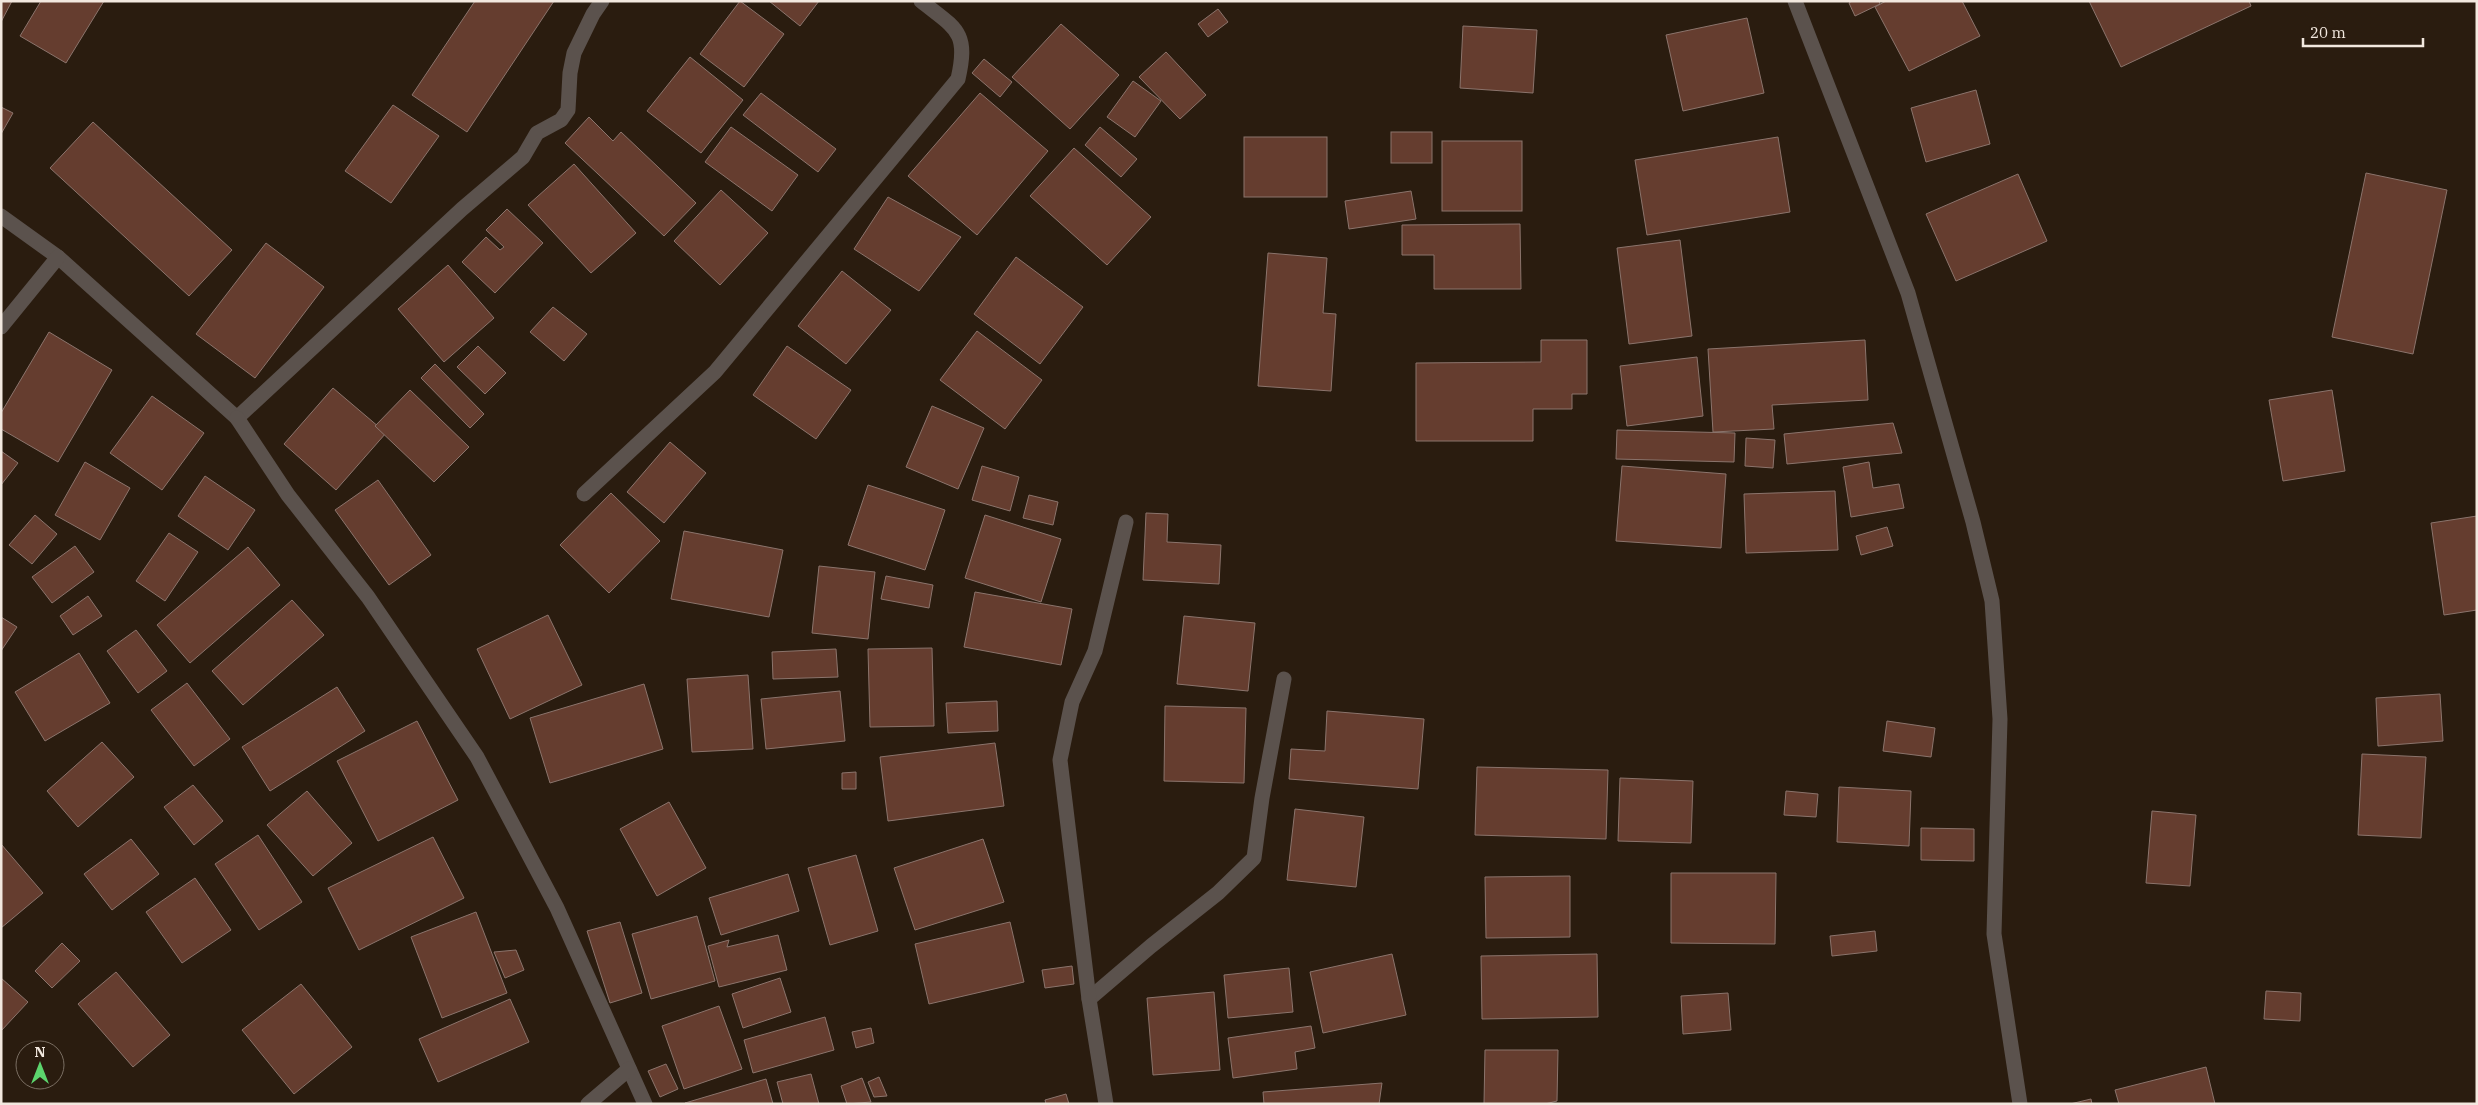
<svg xmlns="http://www.w3.org/2000/svg" width="2478" height="1105" viewBox="0 0 2478 1105" font-family="'IBM Plex Serif',serif">
<rect width="100%" height="100%" fill="#2a1c0f"/>
<g fill="#653d2f" stroke="#8b746c">
<polygon points="1,1 12,1 1,22"/>
<polygon points="41,1 104,1 66,63 20,36"/>
<polygon points="475,1 554,1 467,132 412,95"/>
<polygon points="740,1 784,34 744,87 700,54"/>
<polygon points="769,1 819,1 800,26"/>
<polygon points="1852,1 1879,1 1880,4 1855,16 1849,3"/>
<polygon points="1886,1 1962,1 1980,36 1909,71 1875,7"/>
<polygon points="2089,1 2249,1 2251,6 2121,67"/>
<polygon points="1218,9 1228,22 1208,37 1198,24"/>
<polygon points="1747,18 1764,93 1683,111 1666,35"/>
<polygon points="1061,24 1119,75 1070,129 1012,77"/>
<polygon points="1463,26 1537,30 1533,93 1460,88"/>
<polygon points="1166,52 1206,95 1180,119 1139,77"/>
<polygon points="690,57 743,100 701,153 647,111"/>
<polygon points="984,59 1012,82 1000,97 972,73"/>
<polygon points="1133,81 1161,101 1135,137 1107,117"/>
<polygon points="1976,90 1990,144 1926,162 1911,108"/>
<polygon points="761,93 836,149 818,172 743,115"/>
<polygon points="980,93 1048,151 977,235 908,176"/>
<polygon points="393,105 439,136 391,203 345,171"/>
<polygon points="1,107 13,113 1,134"/>
<polygon points="589,117 613,141 621,132 696,203 664,236 565,143"/>
<polygon points="93,122 232,250 189,296 50,168"/>
<polygon points="731,127 798,175 772,211 705,162"/>
<polygon points="1100,127 1137,159 1121,177 1085,145"/>
<rect x="1391" y="132" width="41" height="31"/>
<rect x="1244" y="137" width="83" height="60"/>
<polygon points="1778,137 1790,212 1647,235 1635,160"/>
<rect x="1442" y="141" width="80" height="70"/>
<polygon points="1074,148 1151,217 1107,265 1030,196"/>
<polygon points="574,164 636,233 591,273 528,205"/>
<polygon points="2366,173 2447,190 2413,354 2332,337"/>
<polygon points="2018,174 2047,241 1956,281 1926,214"/>
<polygon points="721,190 768,233 720,285 674,241"/>
<polygon points="1411,191 1416,219 1349,229 1345,201"/>
<polygon points="888,197 961,237 919,291 854,249"/>
<polygon points="507,209 543,243 495,293 462,262 486,237 500,250 504,247 486,230"/>
<polygon points="1520,224 1521,289 1434,289 1434,255 1402,255 1402,225"/>
<polygon points="1680,240 1692,336 1629,344 1617,248"/>
<polygon points="266,243 324,287 255,378 196,334"/>
<polygon points="1268,253 1327,258 1323,313 1336,314 1331,391 1258,386"/>
<polygon points="1016,257 1083,307 1040,364 974,314"/>
<polygon points="448,265 494,318 444,362 398,309"/>
<polygon points="842,271 891,310 846,364 798,326"/>
<polygon points="553,307 587,334 564,361 530,332"/>
<polygon points="977,331 1042,380 1005,429 940,380"/>
<polygon points="49,332 112,370 58,462 1,429 1,413"/>
<polygon points="1541,340 1587,340 1587,394 1572,394 1572,409 1533,409 1533,441 1416,441 1416,363 1541,362"/>
<polygon points="1865,340 1868,400 1772,405 1774,429 1713,432 1708,349"/>
<polygon points="478,346 506,373 485,394 457,367"/>
<polygon points="787,346 851,390 816,439 753,395"/>
<polygon points="1697,357 1703,416 1627,426 1620,366"/>
<polygon points="435,364 484,414 470,428 421,378"/>
<polygon points="333,388 386,433 336,490 284,444"/>
<polygon points="410,390 469,447 434,482 375,426"/>
<polygon points="2332,390 2345,471 2283,481 2269,400"/>
<polygon points="152,396 204,433 162,490 110,453"/>
<polygon points="932,406 984,428 958,489 906,467"/>
<polygon points="1893,423 1902,453 1787,464 1784,434"/>
<polygon points="1617,430 1735,433 1734,462 1616,459"/>
<polygon points="1746,438 1775,440 1773,468 1745,466"/>
<polygon points="670,442 706,473 664,523 627,492"/>
<polygon points="1,451 18,463 1,485"/>
<polygon points="85,462 130,488 100,540 55,515"/>
<polygon points="1869,462 1873,488 1899,484 1904,508 1851,517 1843,467"/>
<polygon points="982,466 1019,477 1010,511 972,500"/>
<polygon points="1622,466 1726,474 1721,548 1616,541"/>
<polygon points="205,476 255,510 228,550 178,516"/>
<polygon points="378,480 431,555 389,585 335,510"/>
<polygon points="868,485 945,510 925,570 848,545"/>
<polygon points="1835,491 1838,550 1746,553 1744,494"/>
<polygon points="611,493 660,541 609,593 560,545"/>
<polygon points="1029,495 1058,502 1053,525 1023,518"/>
<polygon points="1146,513 1168,514 1167,542 1221,545 1219,584 1143,580"/>
<polygon points="35,515 57,534 32,564 9,545"/>
<polygon points="985,515 1061,539 1041,602 965,578"/>
<polygon points="2477,516 2477,610 2444,615 2431,523"/>
<polygon points="1887,527 1893,546 1861,555 1856,536"/>
<polygon points="684,531 783,550 769,617 671,599"/>
<polygon points="169,533 198,552 165,601 136,581"/>
<polygon points="75,546 94,572 52,603 32,577"/>
<polygon points="248,547 280,585 190,663 157,625"/>
<polygon points="819,566 875,572 868,639 812,633"/>
<polygon points="886,576 933,585 929,608 881,599"/>
<polygon points="975,592 1072,609 1061,665 964,647"/>
<polygon points="88,596 102,616 73,635 60,616"/>
<polygon points="292,600 324,635 243,705 212,671"/>
<polygon points="548,615 582,685 510,719 477,649"/>
<polygon points="1184,616 1255,623 1248,691 1177,684"/>
<polygon points="1,617 17,627 1,651"/>
<polygon points="136,630 167,671 138,693 107,651"/>
<polygon points="932,648 934,726 870,727 868,649"/>
<polygon points="836,649 838,677 773,679 772,652"/>
<polygon points="79,653 110,703 45,741 15,692"/>
<polygon points="748,675 753,749 692,752 687,679"/>
<polygon points="187,683 230,739 194,766 151,710"/>
<polygon points="644,684 663,749 550,783 530,718"/>
<polygon points="337,687 365,731 270,791 242,747"/>
<polygon points="840,691 845,741 766,749 761,699"/>
<polygon points="2440,694 2443,741 2378,746 2376,698"/>
<polygon points="997,701 998,731 948,733 946,703"/>
<polygon points="1165,706 1246,708 1244,783 1164,781"/>
<polygon points="1327,711 1424,719 1418,789 1289,779 1291,749 1325,751"/>
<polygon points="417,721 458,800 378,841 337,761"/>
<polygon points="1887,721 1935,728 1931,757 1883,751"/>
<polygon points="102,742 134,777 78,827 47,791"/>
<polygon points="995,743 1004,806 888,821 880,757"/>
<polygon points="2362,754 2426,757 2421,838 2358,835"/>
<polygon points="1477,767 1608,770 1606,839 1475,835"/>
<polygon points="856,772 856,789 842,789 842,773"/>
<polygon points="1620,778 1693,781 1691,843 1618,841"/>
<polygon points="193,785 223,821 194,845 164,807"/>
<polygon points="1839,787 1911,791 1909,846 1837,842"/>
<polygon points="307,791 352,843 313,876 267,825"/>
<polygon points="1786,791 1818,794 1816,817 1784,815"/>
<polygon points="669,802 706,868 657,896 620,829"/>
<polygon points="1295,809 1364,817 1356,887 1287,880"/>
<polygon points="2152,811 2196,815 2190,886 2146,883"/>
<polygon points="1921,828 1974,829 1974,861 1921,860"/>
<polygon points="258,835 302,902 259,930 215,864"/>
<polygon points="433,837 464,898 359,950 328,888"/>
<polygon points="131,839 159,874 112,910 84,874"/>
<polygon points="983,839 1004,902 915,930 894,868"/>
<polygon points="1,844 43,893 1,928"/>
<polygon points="856,855 878,931 830,945 808,868"/>
<polygon points="1671,873 1776,873 1775,944 1671,943"/>
<polygon points="788,874 799,911 721,935 709,898"/>
<polygon points="1570,876 1570,937 1486,938 1485,877"/>
<polygon points="195,878 231,930 182,963 146,912"/>
<polygon points="476,912 507,993 442,1018 411,937"/>
<polygon points="697,916 715,981 651,999 632,934"/>
<polygon points="620,922 642,993 610,1003 587,931"/>
<polygon points="1010,922 1024,982 929,1004 915,944"/>
<polygon points="1875,931 1877,951 1832,956 1830,936"/>
<polygon points="778,935 787,970 719,987 708,946 729,940 727,947"/>
<polygon points="62,943 80,961 52,988 35,971"/>
<polygon points="516,950 524,970 505,978 494,952"/>
<polygon points="1392,954 1406,1015 1323,1033 1310,972"/>
<polygon points="1597,954 1598,1017 1482,1019 1481,956"/>
<polygon points="1072,966 1074,984 1045,988 1042,970"/>
<polygon points="1289,968 1293,1012 1228,1018 1224,975"/>
<polygon points="116,972 170,1035 133,1067 78,1004"/>
<polygon points="1,978 28,1002 1,1031"/>
<polygon points="780,978 791,1012 743,1028 732,994"/>
<polygon points="301,984 352,1047 294,1094 242,1030"/>
<polygon points="2266,991 2301,993 2300,1021 2264,1019"/>
<polygon points="1214,992 1220,1070 1153,1075 1147,998"/>
<polygon points="1728,993 1731,1030 1683,1034 1681,996"/>
<polygon points="510,999 529,1042 438,1082 419,1039"/>
<polygon points="719,1006 742,1069 684,1089 662,1026"/>
<polygon points="825,1017 834,1050 753,1073 744,1040"/>
<polygon points="1311,1026 1315,1048 1295,1052 1297,1069 1233,1078 1228,1038"/>
<polygon points="871,1028 874,1043 856,1048 852,1032"/>
<polygon points="1485,1050 1558,1050 1557,1101 1545,1104 1484,1104"/>
<polygon points="666,1064 678,1089 660,1097 648,1071"/>
<polygon points="2206,1067 2215,1104 2119,1104 2115,1090"/>
<polygon points="811,1074 819,1104 783,1104 777,1082"/>
<polygon points="879,1077 887,1096 874,1097 868,1082"/>
<polygon points="862,1078 871,1102 847,1104 841,1086"/>
<polygon points="766,1079 773,1104 685,1103"/>
<polygon points="1382,1083 1379,1104 1264,1104 1263,1092"/>
<polygon points="1066,1094 1069,1104 1046,1104 1045,1100"/>
<polygon points="2091,1099 2092,1104 2070,1104"/>
</g>
<g fill="none" stroke-linecap="round" stroke-linejoin="round">
<g stroke="#5b524d" stroke-width="15">
<polyline points="1795,1 1908,293 1973,522 1992,601 2000,719 1994,934 2020,1104"/>
<polyline points="1,216 58,257 237,418 462,209 523,157 537,133 561,120 568,110 570,73 574,53 593,14 602,1"/>
<polyline points="1,327 58,257"/>
<polyline points="237,418 288,495 368,597 477,757 557,908 645,1104"/>
<path d="M584,494L715,372L958,79C969,31 956,29 921,1"/>
<polyline points="1089,999 1151,946 1218,893 1254,858 1262,798 1284,679"/>
<polyline points="588,1104 629,1069"/>
<polyline points="1106,1104 1089,999 1060,760 1072,702 1095,651 1126,522"/>
</g>
</g>
<rect width="2478" height="1105" fill="none" stroke="#f2e8df" stroke-width="5"/>
<g transform="translate(40 1065)"><circle r="24" fill="#2a1c0f" stroke="#7a6e62"/>
<path d="M0-4L9 19L0 12L-9 19Z" fill="#5cd56d"/>
<text y="-8" font-size="14" font-weight="bold" text-anchor="middle" fill="#f2e8df">N</text>
</g>
<path d="M2303 38v8h120v-8" fill="none" stroke="#f2e8df" stroke-width="2.5"/>
<text x="2310" y="38" font-size="15" fill="#f2e8df" stroke="#2a1c0f" stroke-width="4" paint-order="stroke">20 m</text>
</svg>
